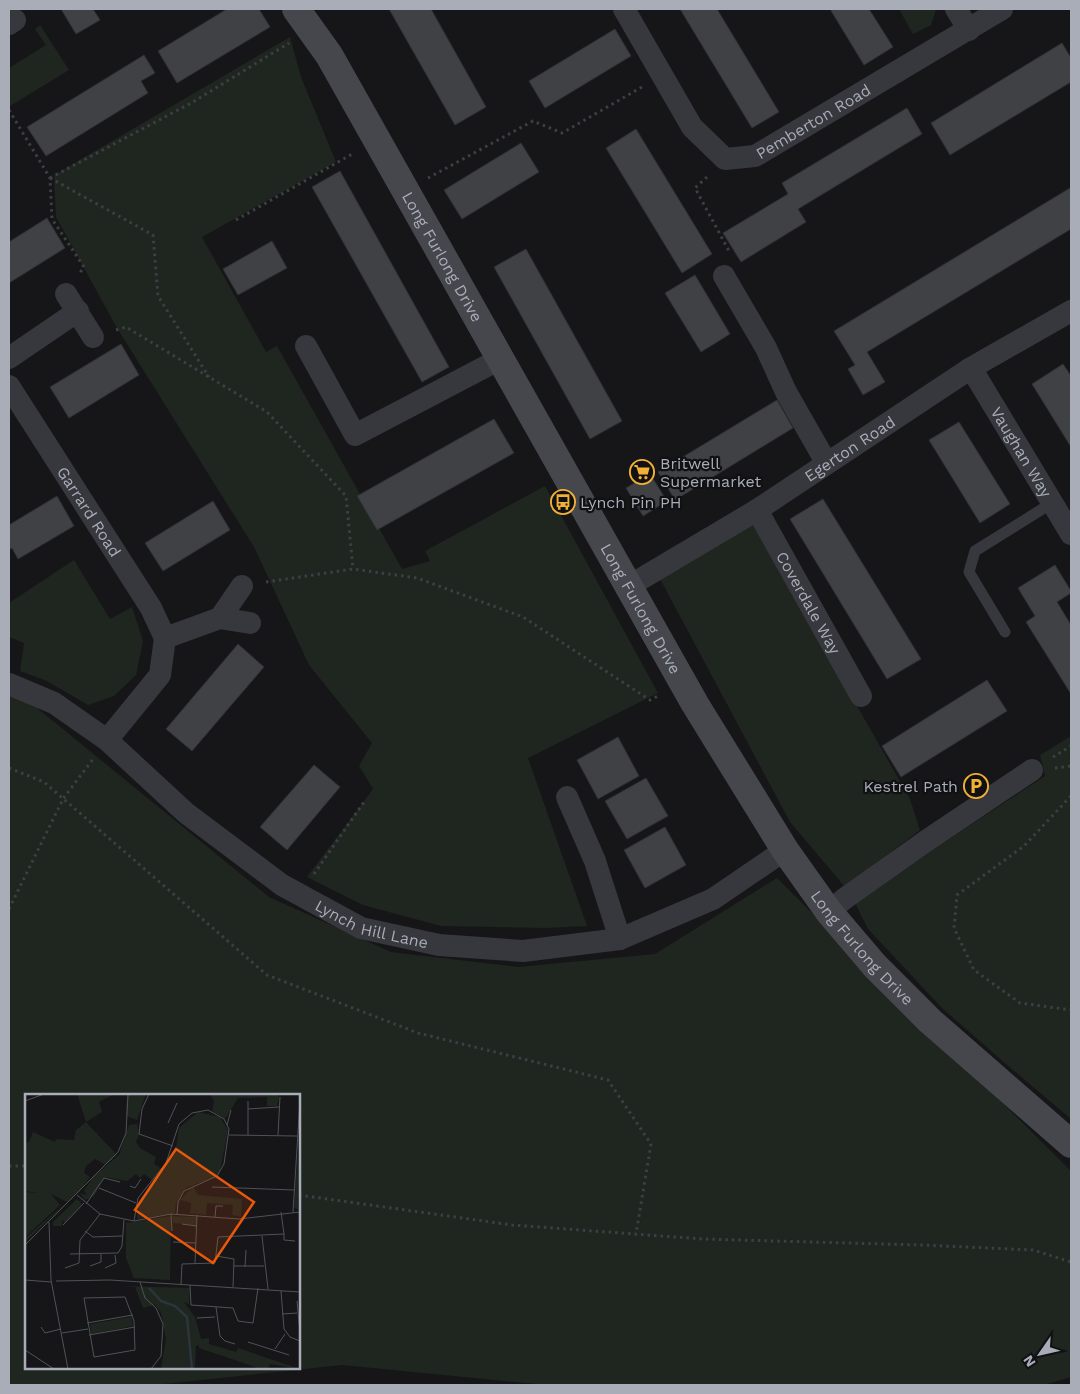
<svg xmlns="http://www.w3.org/2000/svg" width="1080" height="1394" viewBox="0 0 1080 1394" font-family="'Work Sans',sans-serif">
<rect width="100%" height="100%" fill="#161618"/>
<g fill="#1e261f" fill-rule="evenodd">
<polygon points="899,9 936,9 931,25 913,34"/>
<polygon points="40,25 69,70 10,106 9,68 46,45 35,29"/>
<polygon points="290,37 301,77 336,162 202,237 266,352 277,346 402,569 430,561 425,551 545,486 658,693 528,758 587,926 545,928 441,926 363,905 307,877 373,789 359,766 372,743 309,665 254,547 117,328 56,217 54,175"/>
<polygon points="752,521 910,799 920,830 845,887 790,822 659,577"/>
<polygon points="74,560 110,619 132,607 143,641 136,675 114,696 88,705 47,681 20,671 24,643 9,637 9,603"/>
<path d="M9,689L15,690L269,897L391,952L518,967L655,954L777,878L1071,1171V1377L1044,1385H547L342,1365L154,1385H9ZM26,1095H299V1368H26Z"/>
<polygon points="1071,736 1071,1119 1006,1064 942,1008 868,929 854,901 1045,776 1040,755"/>
</g>
<g fill="#404145" stroke="#303034">
<polygon points="61,9 93,9 100,20 76,34"/>
<polygon points="227,9 259,9 270,27 177,83 158,51"/>
<polygon points="389,9 431,9 486,107 455,125"/>
<polygon points="680,9 717,9 779,112 752,128"/>
<polygon points="830,9 869,9 893,47 864,65"/>
<polygon points="615,29 631,56 545,108 529,81"/>
<polygon points="1062,43 1071,58 1071,82 950,155 931,123"/>
<polygon points="144,55 155,73 141,81 148,93 46,156 27,127"/>
<polygon points="907,108 922,134 798,209 806,222 741,262 723,233 788,194 782,183"/>
<polygon points="636,129 712,254 682,273 606,148"/>
<polygon points="521,143 539,172 462,219 444,190"/>
<polygon points="340,171 449,367 422,382 312,187"/>
<polygon points="1070,188 1071,191 1071,229 867,352 885,382 863,395 848,369 855,365 834,331"/>
<polygon points="47,218 65,248 9,283 9,242"/>
<polygon points="272,241 287,268 238,295 223,269"/>
<polygon points="526,249 622,421 590,439 494,267"/>
<polygon points="695,275 730,334 701,352 665,293"/>
<polygon points="121,344 139,375 69,418 50,387"/>
<polygon points="1063,364 1071,376 1071,447 1032,384"/>
<polygon points="777,400 793,428 675,500 658,472"/>
<polygon points="494,419 514,453 377,530 357,496"/>
<polygon points="959,422 1010,504 980,523 929,440"/>
<polygon points="650,474 667,501 643,516 626,488"/>
<polygon points="57,496 74,526 18,559 12,548 9,550 9,525"/>
<polygon points="823,499 921,659 887,679 790,519"/>
<polygon points="213,501 230,530 163,571 145,543"/>
<polygon points="1055,565 1071,591 1071,593 1057,602 1071,625 1071,694 1026,622 1035,616 1018,588"/>
<polygon points="238,644 264,667 192,751 166,729"/>
<polygon points="987,680 1007,711 901,777 882,746"/>
<polygon points="618,737 639,776 598,799 577,760"/>
<polygon points="314,765 340,787 287,850 260,827"/>
<polygon points="646,778 668,816 627,839 605,801"/>
<polygon points="665,827 686,865 645,888 624,850"/>
</g>
<g fill="none" stroke-linecap="round" stroke-linejoin="round">
<g stroke="#3d3f44" stroke-width="3" stroke-dasharray="2.5 4" stroke-linecap="butt">
<polyline points="9,110 50,178 52,219 84,267 79,274"/>
<polyline points="707,177 695,188 729,251"/>
<polyline points="50,178 193,102 289,43"/>
<polyline points="50,178 153,235 158,296 209,377"/>
<polyline points="428,178 533,121 562,133 642,87"/>
<polyline points="236,220 354,153"/>
<polyline points="116,330 126,327 267,412 346,496 353,569"/>
<polyline points="266,582 353,569 417,578 523,617 650,700 658,696"/>
<polyline points="1053,757 1071,746"/>
<polyline points="9,768 44,782 267,975 418,1033 608,1080 651,1144 636,1234"/>
<polyline points="1055,768 1071,766"/>
<polyline points="1071,796 1024,846 957,895 954,928 974,970 1020,1003 1071,1010"/>
<polyline points="314,874 364,802"/>
<polyline points="9,909 63,799 93,759"/>
<polyline points="9,1166 26,1166"/>
<polyline points="299,1195 512,1225 702,1239 921,1245 1033,1250 1071,1262"/>
</g>
<polyline stroke="#37383d" stroke-width="11" points="1005,632 969,572 975,551 1052,503"/>
<g stroke="#37383d" stroke-width="22">
<path id="s1" d="M624,9L692,127L725,159L755,156L1002,9"/>
<polyline points="956,9 969,30"/>
<polyline points="9,24 15,20"/>
<polyline points="724,276 766,348 786,392 826,462"/>
<polyline points="66,294 93,337"/>
<polyline points="306,346 355,435 500,359"/>
<polyline points="9,358 78,311"/>
<path id="s2" d="M971,368L1071,534"/>
<path id="s3" d="M9,386L151,608L165,638"/>
<path id="s4" d="M757,510L861,696"/>
<path id="s5" d="M629,586L757,510L971,368L1071,311"/>
<polyline points="220,618 250,623"/>
<path id="s6" d="M9,684L54,703L107,740L186,813L282,885L361,928L439,945L523,951L620,939L713,899L785,850"/>
<polyline points="107,740 160,675 165,638 220,618 242,586"/>
<polyline points="567,797 595,861 620,939"/>
<polyline points="829,912 844,899 926,841 1032,770"/>
</g>
<path stroke="#45474d" stroke-width="28" id="s7" d="M296,9L329,55L695,704L785,850L829,912L875,966L930,1021L1071,1144"/>
</g>
<defs>
<symbol id="supermarket-ring" viewBox="-11 -11 22 22"><circle r="9.5" fill="#111113" stroke="#f2b134" stroke-width="1.5"/><path d="M-6-5.5h2.5l.6 2H6L4.5 2H-2.5L-4.4-4H-6ZM-1.5 3.2a1.3 1.3 0 1 0 .1 0ZM3 3.2a1.3 1.3 0 1 0 .1 0Z" fill="#f2b134"/></symbol>
<symbol id="bus-ring" viewBox="-11 -11 22 22"><circle r="9.5" fill="#111113" stroke="#f2b134" stroke-width="1.5"/><path d="M-5-6H5V4H4V6H2V4H-2V6H-4V4H-5ZM-3.5-4V0h7V-4ZM-3.5 1.2v1.5H-2V1.2ZM2 1.2v1.5H3.5V1.2Z" fill="#f2b134"/></symbol>
<symbol id="parking-ring" viewBox="-11 -11 22 22"><circle r="9.5" fill="#111113" stroke="#f2b134" stroke-width="1.5"/><path d="M-3.5-5.5H1a3.5 3.5 0 0 1 0 7H-1V5.5H-3.5ZM-1-3.4V-.6H.8a1.4 1.4 0 0 0 0-2.8Z" fill="#f2b134"/></symbol>
</defs>
<g fill-rule="evenodd">
<use href="#supermarket-ring" x="628" y="458" width="28" height="28"/>
<use href="#bus-ring" x="549" y="488" width="28" height="28"/>
<use href="#parking-ring" x="962" y="772" width="28" height="28"/>
</g>
<g text-anchor="middle" dominant-baseline="central" stroke-width="4.5" stroke-linejoin="round" paint-order="stroke">
<g font-size="16" fill="#a8adb8" stroke="#111113">
<text stroke="none"><textPath href="#s1" startOffset="280">Pemberton Road</textPath></text>
<text stroke="none"><textPath href="#s7" startOffset="288">Long Furlong Drive</textPath></text>
<text stroke="none"><textPath href="#s5" startOffset="260">Egerton Road</textPath></text>
<text stroke="none"><textPath href="#s2" startOffset="98">Vaughan Way</textPath></text>
<text stroke="none"><textPath href="#s3" startOffset="149">Garrard Road</textPath></text>
<text stroke="none"><textPath href="#s4" startOffset="106">Coverdale Way</textPath></text>
<text stroke="none"><textPath href="#s7" startOffset="692">Long Furlong Drive</textPath></text>
<text stroke="none"><textPath href="#s6" startOffset="440">Lynch Hill Lane</textPath></text>
<text stroke="none"><textPath href="#s7" startOffset="1098">Long Furlong Drive</textPath></text>
</g>
<g font-size="16" fill="#a8adb8" stroke="#111113" text-anchor="start">
<text x="660" y="463">Britwell<tspan x="660" dy="18">Supermarket</tspan></text>
<text x="580" y="502">Lynch Pin PH</text>
<text x="958" y="786" text-anchor="end">Kestrel Path</text>
</g>
</g>
<g transform="translate(25 1094)">
<rect width="275" height="275" fill="#161618"/>
<path d="M52,0H89L74,8L77,18L61,28L92,61L81,71L70,65L61,72L59,79L65,83L56,95L0,148V144L42,108L26,100L35,111L0,143V98L14,99L0,97V48H4L8,38L30,48L31,45L49,46L51,36L61,28ZM102,0H121L112,26L101,22ZM185,0H253L254,2L252,12H242V3L213,4L200,25L187,17L189,8ZM173,18L195,23L203,36L195,77L190,83L161,94L151,109L150,119L112,125L113,110L139,76L151,54L154,34ZM112,30L114,41L111,48L115,54L131,63L129,70L136,74L127,86L119,80L115,84L111,80L102,87L80,83L69,102L60,106L55,99L62,101L59,97L68,83L94,61L104,31ZM273,57L274,81L273,116L269,113ZM168,92L173,101L217,105L216,123L207,121L208,111L182,109L181,121L165,119L166,109L155,106ZM52,105L57,110L40,129L37,126V132H28V128ZM146,122L145,186L109,184L101,164V129ZM147,122L172,123L171,131L148,129ZM97,192L165,194L164,210L159,208L170,223L176,245L184,244V250L211,258L213,254L275,275L245,270L243,275H236L174,254V251L171,252L170,275H136L141,245L136,219L130,211L118,214L110,193ZM106,223L108,232L66,240L65,230Z" fill="#1e261f"/>
<path fill="none" stroke="#2c353c" stroke-width="2.5" d="M124,194L136,207L150,212L162,223L167,275"/>
<path fill="none" stroke="#505258" stroke-width="1" d="M124,0L117,15L114,40L148,52M0,7L19,0M223,7V41M223,15L254,13M143,29L152,9M202,31L206,16M204,41L272,42M253,41L255,3M105,92L110,94L116,85M187,93L269,96M74,94L111,109M52,101L75,120L109,127L146,120L214,125L275,118M61,110L79,84L95,88M268,118L275,6M146,120L147,137M190,123L191,112H198M109,127L113,104L141,69L154,30L167,19L183,16L199,25L204,35L199,70L192,82L159,97L153,108L152,120M24,128L26,186M157,130L172,132M38,131L59,109M60,137L68,143L97,142M259,140V146L270,147M237,142L243,195M148,148L171,149M0,151L93,58L101,39L103,0M45,160L93,159L97,152L99,126M191,162L209,165L208,193M170,169L172,121M65,172L76,168V160M209,172H239M220,173L221,156M40,174L54,169L55,146L75,120M80,174L91,169L90,161M0,186L26,188M26,186L43,275M31,187L85,186L275,198M115,188L120,204L131,214L138,230L136,262L126,275M156,190L157,170L190,169L193,143L259,140L256,118M165,191L166,211L208,214L213,227L228,229L233,194M256,197L259,235L265,243L275,247M100,203L109,227L110,256L69,263L59,204ZM272,207L275,239M191,213L195,242L200,247L210,250M257,220L272,219M172,224L190,223M62,229L108,221M16,233L20,239L36,235M37,239L63,235M64,241L110,233M223,248L264,261M250,255L260,240M0,256L29,275"/>
<path fill="#e8590c" fill-opacity="0.15" stroke="#e8590c" stroke-width="2.5" d="M151,55L229,108L188,169L110,116Z"/>
<rect width="275" height="275" fill="none" stroke="#a8adb8" stroke-width="2.5"/>
</g>
<rect width="1080" height="1394" fill="none" stroke="#a8adb8" stroke-width="20"/>
<g transform="translate(1040 1354) rotate(236)" stroke="#111113" stroke-width="4" paint-order="stroke">
<path d="M0-4L9 19L0 12L-9 19Z" fill="#a8adb8"/>
<text y="-8" font-size="14" font-weight="bold" text-anchor="middle" fill="#a8adb8">N</text>
</g>
</svg>
